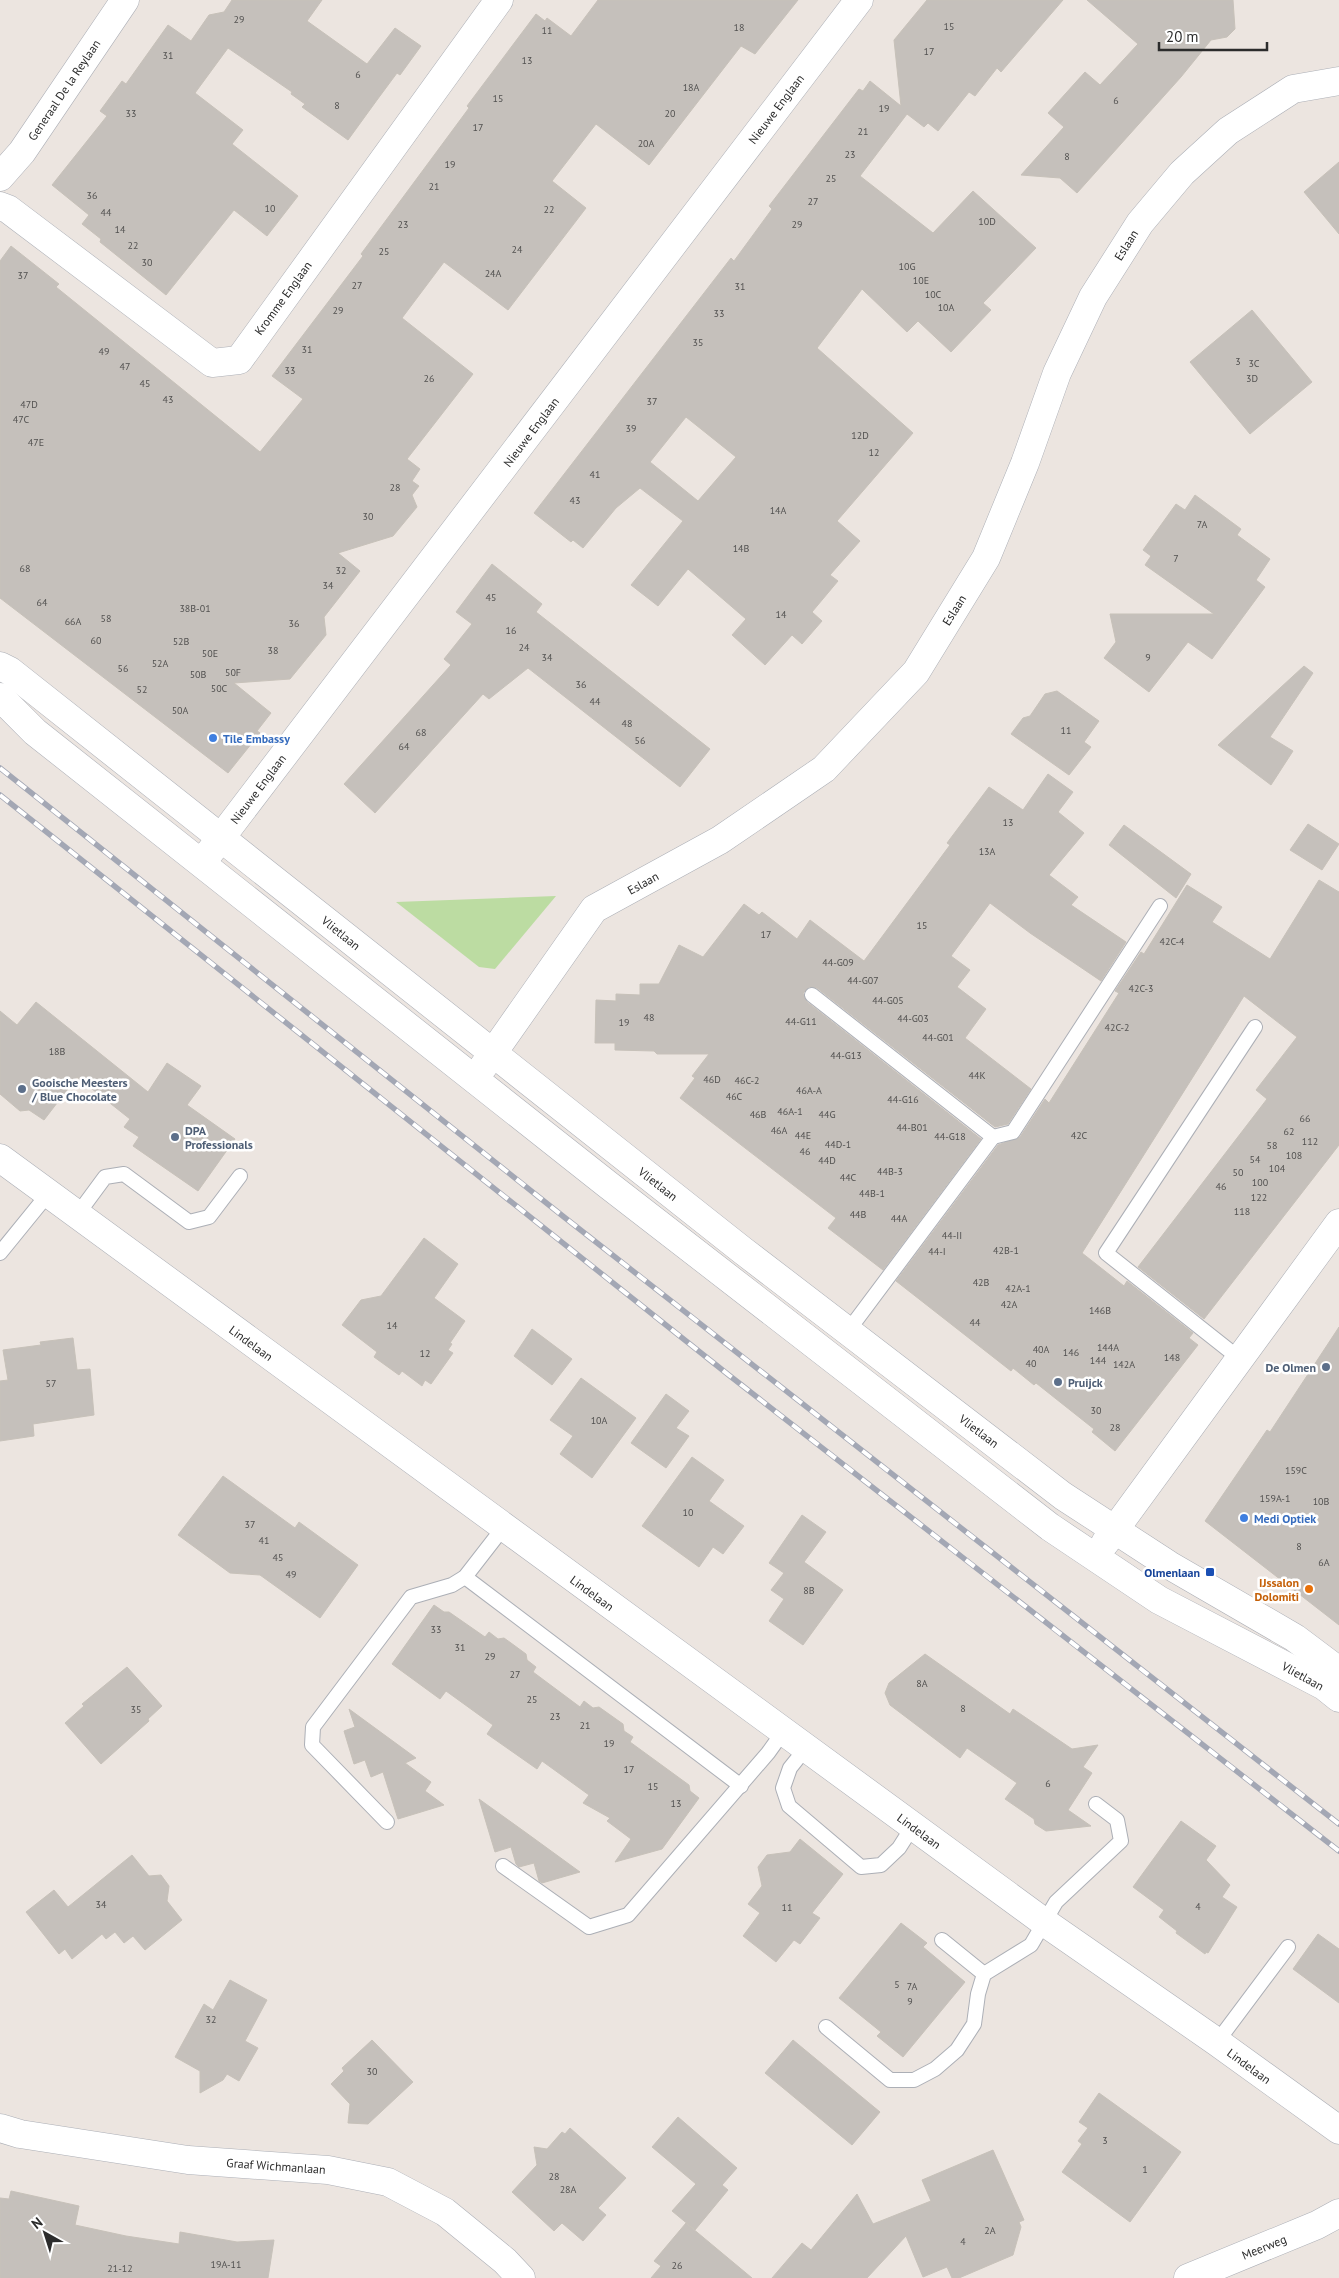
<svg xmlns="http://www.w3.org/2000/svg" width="1339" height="2278" viewBox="0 0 1339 2278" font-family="'PT Sans',sans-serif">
<rect width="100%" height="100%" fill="#ece5e0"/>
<polygon fill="#bcdca2" points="556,896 495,969 479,967 396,902"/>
<g fill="#c5c0bb" stroke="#c7c1b9" fill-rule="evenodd">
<polygon points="232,0 322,0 307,21 367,64 395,28 421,46 400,75 397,73 377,100 348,140 302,107 305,104 291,94 292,92 228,48 195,93 243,130 232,144 298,196 267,236 234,210 166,295 100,242 101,239 82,224 89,215 52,185 107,116 100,111 122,81 126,84 168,25 191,41 209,15 224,12"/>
<polygon points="598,0 798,0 755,54 741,46 649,165 596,124 552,181 586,208 508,310 444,262 402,318 473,374 407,459 420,469 412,481 419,486 412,495 417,507 393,536 338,553 360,571 324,617 326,635 290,679 234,683 271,713 257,731 260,733 228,773 0,598 0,261 11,246 59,284 56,287 260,452 303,399 272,376 363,256 361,254 469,108 467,106 536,14 545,21 547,18 571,36"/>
<path d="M927,0H1063L1001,72L997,68L975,96L969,92L938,131L928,123L924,127L907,114L860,176L933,233L973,191L1036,248L983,303L991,310L951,352L918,321L907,332L862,289L817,348L913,433L837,521L860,541L830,575L838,581L812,612L822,621L802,644L792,635L765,665L732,635L746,619L688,569L658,606L631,585L683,521L640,488L616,508L583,548L573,540L571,542L534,513L731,258L734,261L772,209L769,206L859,89L863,91L870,81L901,106L894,40ZM686,417L736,457L698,501L650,462Z"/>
<polygon points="1087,0 1233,0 1235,29 1227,37 1211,40 1181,77 1077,193 1060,178 1021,175 1064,127 1048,113 1085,72 1100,85 1138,44"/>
<polygon points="1339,162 1339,234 1304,192"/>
<polygon points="1252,310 1312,382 1250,434 1190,362"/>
<polygon points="1195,495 1241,529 1237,535 1270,559 1256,580 1265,587 1212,659 1188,642 1149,692 1104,658 1116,642 1110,614 1214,614 1145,565 1151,556 1143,550 1176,504 1185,510"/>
<polygon points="492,564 542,604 536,612 710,749 680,787 528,668 489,699 483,694 375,813 344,784 451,665 444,659 472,624 456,612"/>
<polygon points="1304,666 1313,673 1270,737 1293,751 1271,785 1218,745"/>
<polygon points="1057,691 1099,721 1084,742 1091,747 1069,775 1011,734 1023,718 1030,716 1045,694"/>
<polygon points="1048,774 1073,792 1058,812 1084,833 1049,875 1078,897 1071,905 1126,942 1101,981 1030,933 990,903 951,956 970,970 957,987 986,1009 965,1038 1031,1089 1008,1124 995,1127 817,988 809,987 803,993 807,1002 981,1139 883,1270 828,1228 836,1218 680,1098 695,1078 692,1076 709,1054 657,1054 654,1051 615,1050 615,1043 595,1043 596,1000 616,1001 616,994 640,995 640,984 659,984 679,945 703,957 744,904 759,915 762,912 797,939 810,920 864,961 950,845 947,843 989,787 1023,810"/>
<polygon points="1308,824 1339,844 1322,870 1290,850"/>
<polygon points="1124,825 1191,874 1176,898 1109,845"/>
<polygon points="1319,880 1339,892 1339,1145 1204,1319 1138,1267 1267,1099 1256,1090 1297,1037 1244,996 1082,1253 1124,1286 1127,1281 1193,1333 1189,1338 1198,1345 1115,1451 1092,1432 1094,1429 1036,1383 1034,1385 1013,1368 1011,1371 896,1281 998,1145 1020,1137 1045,1099 1049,1103 1119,993 1115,991 1141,952 1144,954 1187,885 1222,907 1212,922 1270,959"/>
<polygon points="36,1002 148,1092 167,1063 201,1086 187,1105 235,1139 198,1191 133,1146 139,1137 124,1127 130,1119 77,1077 44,1120 29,1110 20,1111 0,1094 0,1011 17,1025"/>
<polygon points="424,1238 458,1264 434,1298 465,1321 450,1343 452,1344 448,1350 453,1353 431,1384 425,1380 422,1386 402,1371 399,1375 374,1357 377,1352 342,1325 361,1300 381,1296"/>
<polygon points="1339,1327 1339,1625 1205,1521 1267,1430 1270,1432"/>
<polygon points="532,1329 572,1359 552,1385 514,1356"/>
<polygon points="73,1338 77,1370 90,1369 94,1415 33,1424 34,1436 0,1441 0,1381 8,1380 3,1350 41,1345 40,1342"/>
<polygon points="581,1378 636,1418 592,1478 560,1454 573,1436 550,1420"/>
<polygon points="666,1394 689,1411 676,1428 689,1436 666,1468 631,1443"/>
<polygon points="692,1457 724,1480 709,1501 744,1526 723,1554 713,1547 699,1567 642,1526"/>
<polygon points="223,1476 295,1528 299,1522 358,1565 320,1618 260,1575 230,1573 178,1535"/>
<polygon points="802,1515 826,1532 804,1562 843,1590 803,1645 769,1621 784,1599 771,1590 784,1573 769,1563"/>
<polygon points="434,1605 444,1612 449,1612 485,1637 489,1632 498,1639 504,1638 511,1643 526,1654 527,1660 536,1667 533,1672 580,1707 584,1701 593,1708 599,1707 623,1724 624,1731 633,1737 630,1742 689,1785 690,1791 699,1798 662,1849 615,1862 631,1839 607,1821 610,1818 583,1803 589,1795 542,1761 537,1769 487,1734 493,1725 446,1691 440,1699 392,1664"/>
<polygon points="925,1654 1010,1714 1013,1709 1072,1749 1098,1745 1083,1767 1092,1773 1068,1810 1091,1826 1046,1831 1035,1824 1034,1819 1005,1799 1017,1783 967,1748 960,1758 890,1705 885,1693 889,1683"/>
<polygon points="127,1667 162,1706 148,1719 149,1721 101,1764 65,1723 84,1706 82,1704"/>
<polygon points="349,1709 416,1758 405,1763 431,1782 425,1791 444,1805 398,1819 383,1772 371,1777 365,1760 354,1764 344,1731 355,1727"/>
<polygon points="479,1799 525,1832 580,1872 542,1883 539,1881 534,1863 519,1867 516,1864 511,1847 495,1852"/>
<polygon points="1181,1821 1216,1846 1206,1860 1230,1885 1222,1897 1237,1907 1208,1953 1206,1952 1205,1954 1176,1933 1177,1931 1159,1917 1164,1910 1133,1887"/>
<polygon points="800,1839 843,1874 812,1913 820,1918 800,1944 794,1940 776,1962 743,1936 760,1913 748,1904 762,1886 758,1867 767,1855 790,1852"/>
<polygon points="132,1855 149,1876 161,1875 169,1886 167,1901 182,1920 145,1950 133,1936 124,1943 115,1932 106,1939 102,1934 72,1959 65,1949 59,1954 26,1912 54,1890 68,1907"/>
<polygon points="901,1923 927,1943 923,1947 965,1982 903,2057 877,2036 881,2032 839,1998"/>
<polygon points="1318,1934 1339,1949 1339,2003 1293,1969"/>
<polygon points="230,1980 267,2000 245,2041 258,2048 239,2081 227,2074 223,2080 200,2093 200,2071 175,2057 204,2004 213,2010"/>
<polygon points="372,2040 413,2082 368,2124 348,2123 350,2104 331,2084 344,2071 342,2068"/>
<polygon points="793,2040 880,2112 852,2145 765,2073"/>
<polygon points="1099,2093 1181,2152 1130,2222 1062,2172 1082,2144 1078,2141 1088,2128 1079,2122"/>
<polygon points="678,2117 737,2168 722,2185 728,2190 695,2230 672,2211 696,2184 652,2147"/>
<polygon points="570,2128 626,2178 598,2208 606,2215 583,2241 562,2223 554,2231 512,2192 537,2165 534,2147 547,2149 562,2132 565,2134"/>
<polygon points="993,2150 1024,2220 1019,2222 1021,2227 1013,2255 959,2278 952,2278 947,2267 923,2277 906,2236 867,2278 772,2278 802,2243 811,2250 857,2194 873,2224 931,2201 922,2180"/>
<polygon points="11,2191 79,2206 75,2225 126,2236 179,2244 180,2232 237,2242 274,2240 268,2278 0,2278 0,2198 9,2199"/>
<polygon points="686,2223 752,2278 651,2278 661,2266 654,2261"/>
</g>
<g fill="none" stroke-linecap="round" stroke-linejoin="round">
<defs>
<g id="lane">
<polyline points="812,995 993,1137 848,1331"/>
<polyline points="993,1137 1013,1132 1160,906"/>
<polyline points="77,1215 105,1177 124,1174 189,1222 209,1217 240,1176"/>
<polyline points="0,1253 48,1194"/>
<polyline points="1240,1359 1106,1253 1255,1027"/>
<polyline points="465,1577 741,1786"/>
<polyline points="806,1748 790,1768 783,1788 789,1806 861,1867 881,1865 899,1848 913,1826"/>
<polyline points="387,1822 312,1745 313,1727 411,1597 452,1585 465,1577 503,1528"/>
<polyline points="503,1866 589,1927 628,1915 768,1753 783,1732"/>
<polyline points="942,1940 984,1974"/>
<polyline points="826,2027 890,2080 914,2080 935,2069 957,2050 974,2024 978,1994 984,1974 1031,1945 1056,1902 1121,1841 1117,1820 1096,1804"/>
<polyline points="1217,2042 1288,1947"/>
</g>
<g id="street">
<polyline points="0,206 8,209 212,363 239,360 499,0"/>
<polyline points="0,666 10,671 742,1250 1063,1496 1169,1565 1295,1638 1339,1671"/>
<polyline points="0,697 35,732 607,1184 1050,1527 1159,1600 1324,1686 1339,1698"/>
<polyline points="210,852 859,0"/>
<polyline points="483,1067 594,909 720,840 824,769 916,672 986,558 1025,463 1057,373 1093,297 1140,223 1182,173 1228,131 1293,89 1339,81"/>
<polyline points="0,1158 1044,1922 1217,2042 1339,2130"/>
<polyline points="1105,1543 1339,1223"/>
<polyline points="0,2128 20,2134 188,2160 328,2170 388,2182 445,2212 505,2261 521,2278"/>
<polyline points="1188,2278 1317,2225 1339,2213"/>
</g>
<polyline id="secondary" points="0,177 22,152 125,0"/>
</defs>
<use href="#lane" stroke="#acafb6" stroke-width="16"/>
<use href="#street" stroke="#acafb6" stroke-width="29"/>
<use href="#secondary" stroke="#acafb6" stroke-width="29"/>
<use href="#lane" stroke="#fff" stroke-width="14"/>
<use href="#street" stroke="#fff" stroke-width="28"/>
<use href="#secondary" stroke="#fff" stroke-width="28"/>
<defs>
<g id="rail">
<polyline points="0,768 564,1217 1339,1824"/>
<polyline points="0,795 730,1376 1339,1851"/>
</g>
</defs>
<use href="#rail" stroke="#a3a7b4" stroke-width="5.5"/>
<use href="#rail" stroke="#fff" stroke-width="4" stroke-dasharray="11" stroke-linecap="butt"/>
</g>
<g fill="#3f7fe0" stroke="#fff" stroke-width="2">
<circle cx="213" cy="738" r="5"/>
<circle cx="1244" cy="1518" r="5"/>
</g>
<g fill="#5c6f8a" stroke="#fff" stroke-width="2">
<circle cx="22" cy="1089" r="5"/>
<circle cx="175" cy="1137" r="5"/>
<circle cx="1326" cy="1367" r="5"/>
<circle cx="1058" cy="1382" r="5"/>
</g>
<rect fill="#1a4fb4" stroke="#fff" stroke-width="2" x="1205" y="1567" width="10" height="10" rx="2.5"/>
<circle fill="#e8710a" stroke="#fff" stroke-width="2" cx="1309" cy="1589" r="5"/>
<g text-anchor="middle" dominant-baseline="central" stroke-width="5" stroke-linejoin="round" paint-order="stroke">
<g font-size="10" fill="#525150">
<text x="239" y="19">29</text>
<text x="949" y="26">15</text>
<text x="739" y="27">18</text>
<text x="547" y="30">11</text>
<text x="929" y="51">17</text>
<text x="168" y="55">31</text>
<text x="527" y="60">13</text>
<text x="358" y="74">6</text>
<text x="691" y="87">18A</text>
<text x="498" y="98">15</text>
<text x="1116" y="100">6</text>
<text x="337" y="105">8</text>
<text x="884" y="108">19</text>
<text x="131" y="113">33</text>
<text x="670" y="113">20</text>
<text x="478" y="127">17</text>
<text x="863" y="131">21</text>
<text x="646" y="143">20A</text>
<text x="850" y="154">23</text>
<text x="1067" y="156">8</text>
<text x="450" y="164">19</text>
<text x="831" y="178">25</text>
<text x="434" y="186">21</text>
<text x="92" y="195">36</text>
<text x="813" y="201">27</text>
<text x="270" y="208">10</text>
<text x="549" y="209">22</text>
<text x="106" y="212">44</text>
<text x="987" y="221">10D</text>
<text x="403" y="224">23</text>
<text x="797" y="224">29</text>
<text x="120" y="229">14</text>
<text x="133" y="245">22</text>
<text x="517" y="249">24</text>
<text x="384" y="251">25</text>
<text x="147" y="262">30</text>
<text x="907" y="266">10G</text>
<text x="493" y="273">24A</text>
<text x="23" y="275">37</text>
<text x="921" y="280">10E</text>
<text x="357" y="285">27</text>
<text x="740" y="286">31</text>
<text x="933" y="294">10C</text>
<text x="946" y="307">10A</text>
<text x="338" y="310">29</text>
<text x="719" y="313">33</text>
<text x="698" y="342">35</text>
<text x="307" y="349">31</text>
<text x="104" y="351">49</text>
<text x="1238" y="361">3</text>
<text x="1254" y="363">3C</text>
<text x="125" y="366">47</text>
<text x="290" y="370">33</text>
<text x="429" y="378">26</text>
<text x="1252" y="378">3D</text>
<text x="145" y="383">45</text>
<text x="168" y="399">43</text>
<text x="652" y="401">37</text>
<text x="29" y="404">47D</text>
<text x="21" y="419">47C</text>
<text x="631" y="428">39</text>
<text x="860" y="435">12D</text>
<text x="36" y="442">47E</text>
<text x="874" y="452">12</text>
<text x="595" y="474">41</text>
<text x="395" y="487">28</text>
<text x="575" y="500">43</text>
<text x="778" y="510">14A</text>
<text x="368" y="516">30</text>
<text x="1202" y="524">7A</text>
<text x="741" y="548">14B</text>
<text x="1176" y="558">7</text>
<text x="25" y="568">68</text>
<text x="341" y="570">32</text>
<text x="328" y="585">34</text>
<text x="491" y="597">45</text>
<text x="42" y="602">64</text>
<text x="195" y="608">38B-01</text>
<text x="781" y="614">14</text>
<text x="106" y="618">58</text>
<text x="73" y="621">66A</text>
<text x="294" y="623">36</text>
<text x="511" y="630">16</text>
<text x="96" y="640">60</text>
<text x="181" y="641">52B</text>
<text x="524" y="647">24</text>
<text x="273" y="650">38</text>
<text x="210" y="653">50E</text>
<text x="547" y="657">34</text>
<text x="1148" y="657">9</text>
<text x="160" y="663">52A</text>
<text x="123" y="668">56</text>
<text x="233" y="672">50F</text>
<text x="198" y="674">50B</text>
<text x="581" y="684">36</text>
<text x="219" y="688">50C</text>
<text x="142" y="689">52</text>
<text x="595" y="701">44</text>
<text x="180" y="710">50A</text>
<text x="627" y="723">48</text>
<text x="1066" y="730">11</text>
<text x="421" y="732">68</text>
<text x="640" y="740">56</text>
<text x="404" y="746">64</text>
<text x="1008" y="822">13</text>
<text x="987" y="851">13A</text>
<text x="922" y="925">15</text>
<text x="766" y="934">17</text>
<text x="1172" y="941">42C-4</text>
<text x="838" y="962">44-G09</text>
<text x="863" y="980">44-G07</text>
<text x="1141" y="988">42C-3</text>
<text x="888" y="1000">44-G05</text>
<text x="649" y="1017">48</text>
<text x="913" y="1018">44-G03</text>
<text x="801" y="1021">44-G11</text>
<text x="624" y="1022">19</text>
<text x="1117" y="1027">42C-2</text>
<text x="938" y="1037">44-G01</text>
<text x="57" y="1051">18B</text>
<text x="846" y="1055">44-G13</text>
<text x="977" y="1075">44K</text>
<text x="712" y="1079">46D</text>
<text x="747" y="1080">46C-2</text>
<text x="809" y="1090">46A-A</text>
<text x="734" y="1096">46C</text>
<text x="903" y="1099">44-G16</text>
<text x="790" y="1111">46A-1</text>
<text x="758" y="1114">46B</text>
<text x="827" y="1114">44G</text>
<text x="1305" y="1118">66</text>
<text x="912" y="1127">44-B01</text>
<text x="779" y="1130">46A</text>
<text x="1289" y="1131">62</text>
<text x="803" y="1135">44E</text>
<text x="1079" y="1135">42C</text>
<text x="950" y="1136">44-G18</text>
<text x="1310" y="1141">112</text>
<text x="838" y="1144">44D-1</text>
<text x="1272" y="1145">58</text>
<text x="805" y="1151">46</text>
<text x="1294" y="1155">108</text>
<text x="1255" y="1159">54</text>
<text x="827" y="1160">44D</text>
<text x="1277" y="1168">104</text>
<text x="890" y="1171">44B-3</text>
<text x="1238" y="1172">50</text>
<text x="848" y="1177">44C</text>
<text x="1260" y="1182">100</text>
<text x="1221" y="1186">46</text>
<text x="872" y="1193">44B-1</text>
<text x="1259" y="1197">122</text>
<text x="1242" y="1211">118</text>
<text x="858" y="1214">44B</text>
<text x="899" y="1218">44A</text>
<text x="952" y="1235">44-II</text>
<text x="1006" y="1250">42B-1</text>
<text x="937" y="1251">44-I</text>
<text x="981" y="1282">42B</text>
<text x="1018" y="1288">42A-1</text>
<text x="1009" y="1304">42A</text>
<text x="1100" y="1310">146B</text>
<text x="975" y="1322">44</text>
<text x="392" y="1325">14</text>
<text x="1108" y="1347">144A</text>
<text x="1041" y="1349">40A</text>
<text x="1071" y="1352">146</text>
<text x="425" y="1353">12</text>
<text x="1172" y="1357">148</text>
<text x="1098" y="1360">144</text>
<text x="1031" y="1363">40</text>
<text x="1124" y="1364">142A</text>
<text x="51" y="1383">57</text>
<text x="1096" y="1410">30</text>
<text x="599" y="1420">10A</text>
<text x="1115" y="1427">28</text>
<text x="1296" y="1470">159C</text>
<text x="1275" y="1498">159A-1</text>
<text x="1321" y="1501">10B</text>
<text x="688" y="1512">10</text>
<text x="250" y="1524">37</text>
<text x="264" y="1540">41</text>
<text x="1299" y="1546">8</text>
<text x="278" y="1557">45</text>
<text x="1324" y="1562">6A</text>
<text x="291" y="1574">49</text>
<text x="809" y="1590">8B</text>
<text x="436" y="1629">33</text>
<text x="460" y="1647">31</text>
<text x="490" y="1656">29</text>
<text x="515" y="1674">27</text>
<text x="922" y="1683">8A</text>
<text x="532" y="1699">25</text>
<text x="963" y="1708">8</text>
<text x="136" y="1709">35</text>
<text x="555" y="1716">23</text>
<text x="585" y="1725">21</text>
<text x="609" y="1743">19</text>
<text x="629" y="1769">17</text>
<text x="1048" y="1783">6</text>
<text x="653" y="1786">15</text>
<text x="676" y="1803">13</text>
<text x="101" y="1904">34</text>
<text x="1198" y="1906">4</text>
<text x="787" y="1907">11</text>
<text x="897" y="1984">5</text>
<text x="912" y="1986">7A</text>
<text x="910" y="2001">9</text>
<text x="211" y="2019">32</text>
<text x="372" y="2071">30</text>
<text x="1105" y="2140">3</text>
<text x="1145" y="2169">1</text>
<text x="554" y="2176">28</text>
<text x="568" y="2189">28A</text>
<text x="990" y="2230">2A</text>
<text x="963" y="2241">4</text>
<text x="226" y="2264">19A-11</text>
<text x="677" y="2265">26</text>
<text x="120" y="2268">21-12</text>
</g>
<g font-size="12" fill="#2c2c2c" stroke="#fff">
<text transform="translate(64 90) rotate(-56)">Generaal De la Reylaan</text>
<text transform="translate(776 109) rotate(-53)">Nieuwe Englaan</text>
<text transform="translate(1126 245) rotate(-58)">Eslaan</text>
<text transform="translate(283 298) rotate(-54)">Kromme Englaan</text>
<text transform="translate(531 432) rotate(-53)">Nieuwe Englaan</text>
<text transform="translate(954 610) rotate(-58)">Eslaan</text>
<text transform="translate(258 789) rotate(-53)">Nieuwe Englaan</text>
<text transform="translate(643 883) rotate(-29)">Eslaan</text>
<text transform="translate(341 933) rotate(39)">Vlietlaan</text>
<text transform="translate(658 1184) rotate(38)">Vlietlaan</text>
<text transform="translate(251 1343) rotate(36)">Lindelaan</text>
<text transform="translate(979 1431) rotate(37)">Vlietlaan</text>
<text transform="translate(592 1593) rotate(36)">Lindelaan</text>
<text transform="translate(1303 1676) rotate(29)">Vlietlaan</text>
<text transform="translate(919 1831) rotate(36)">Lindelaan</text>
<text transform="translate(1249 2066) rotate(36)">Lindelaan</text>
<text transform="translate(276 2166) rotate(4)">Graaf Wichmanlaan</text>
<text transform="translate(1264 2247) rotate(-22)">Meerweg</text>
</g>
<g font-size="12" font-weight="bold" fill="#366cbe" stroke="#fff" text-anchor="start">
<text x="223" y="738">Tile Embassy</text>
<text x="1254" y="1518">Medi Optiek</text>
</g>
<g font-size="12" font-weight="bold" fill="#4e5e75" stroke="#fff" text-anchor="start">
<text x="32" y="1082">Gooische Meesters<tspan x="32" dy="14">/ Blue Chocolate</tspan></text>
<text x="185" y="1130">DPA<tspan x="185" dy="14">Professionals</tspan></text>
<text x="1316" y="1367" text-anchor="end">De Olmen</text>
<text x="1068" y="1382">Pruijck</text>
</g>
<g font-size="12" font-weight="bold" fill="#164399" stroke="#fff" text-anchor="end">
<text x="1200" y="1572">Olmenlaan</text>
</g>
<g font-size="12" font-weight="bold" fill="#c56008" stroke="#fff" text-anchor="end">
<text x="1299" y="1582">IJssalon<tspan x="1299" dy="14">Dolomiti</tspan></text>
</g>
</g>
<g transform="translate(45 2233) rotate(321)" stroke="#ffffff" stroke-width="4" paint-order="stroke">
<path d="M0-4L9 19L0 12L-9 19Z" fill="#2c2c2c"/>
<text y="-8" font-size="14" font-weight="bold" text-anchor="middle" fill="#2c2c2c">N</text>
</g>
<path d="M1159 42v8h108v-8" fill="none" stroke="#2c2c2c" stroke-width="2.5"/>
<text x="1166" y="42" font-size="15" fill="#2c2c2c" stroke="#ffffff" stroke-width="4" paint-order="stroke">20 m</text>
</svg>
